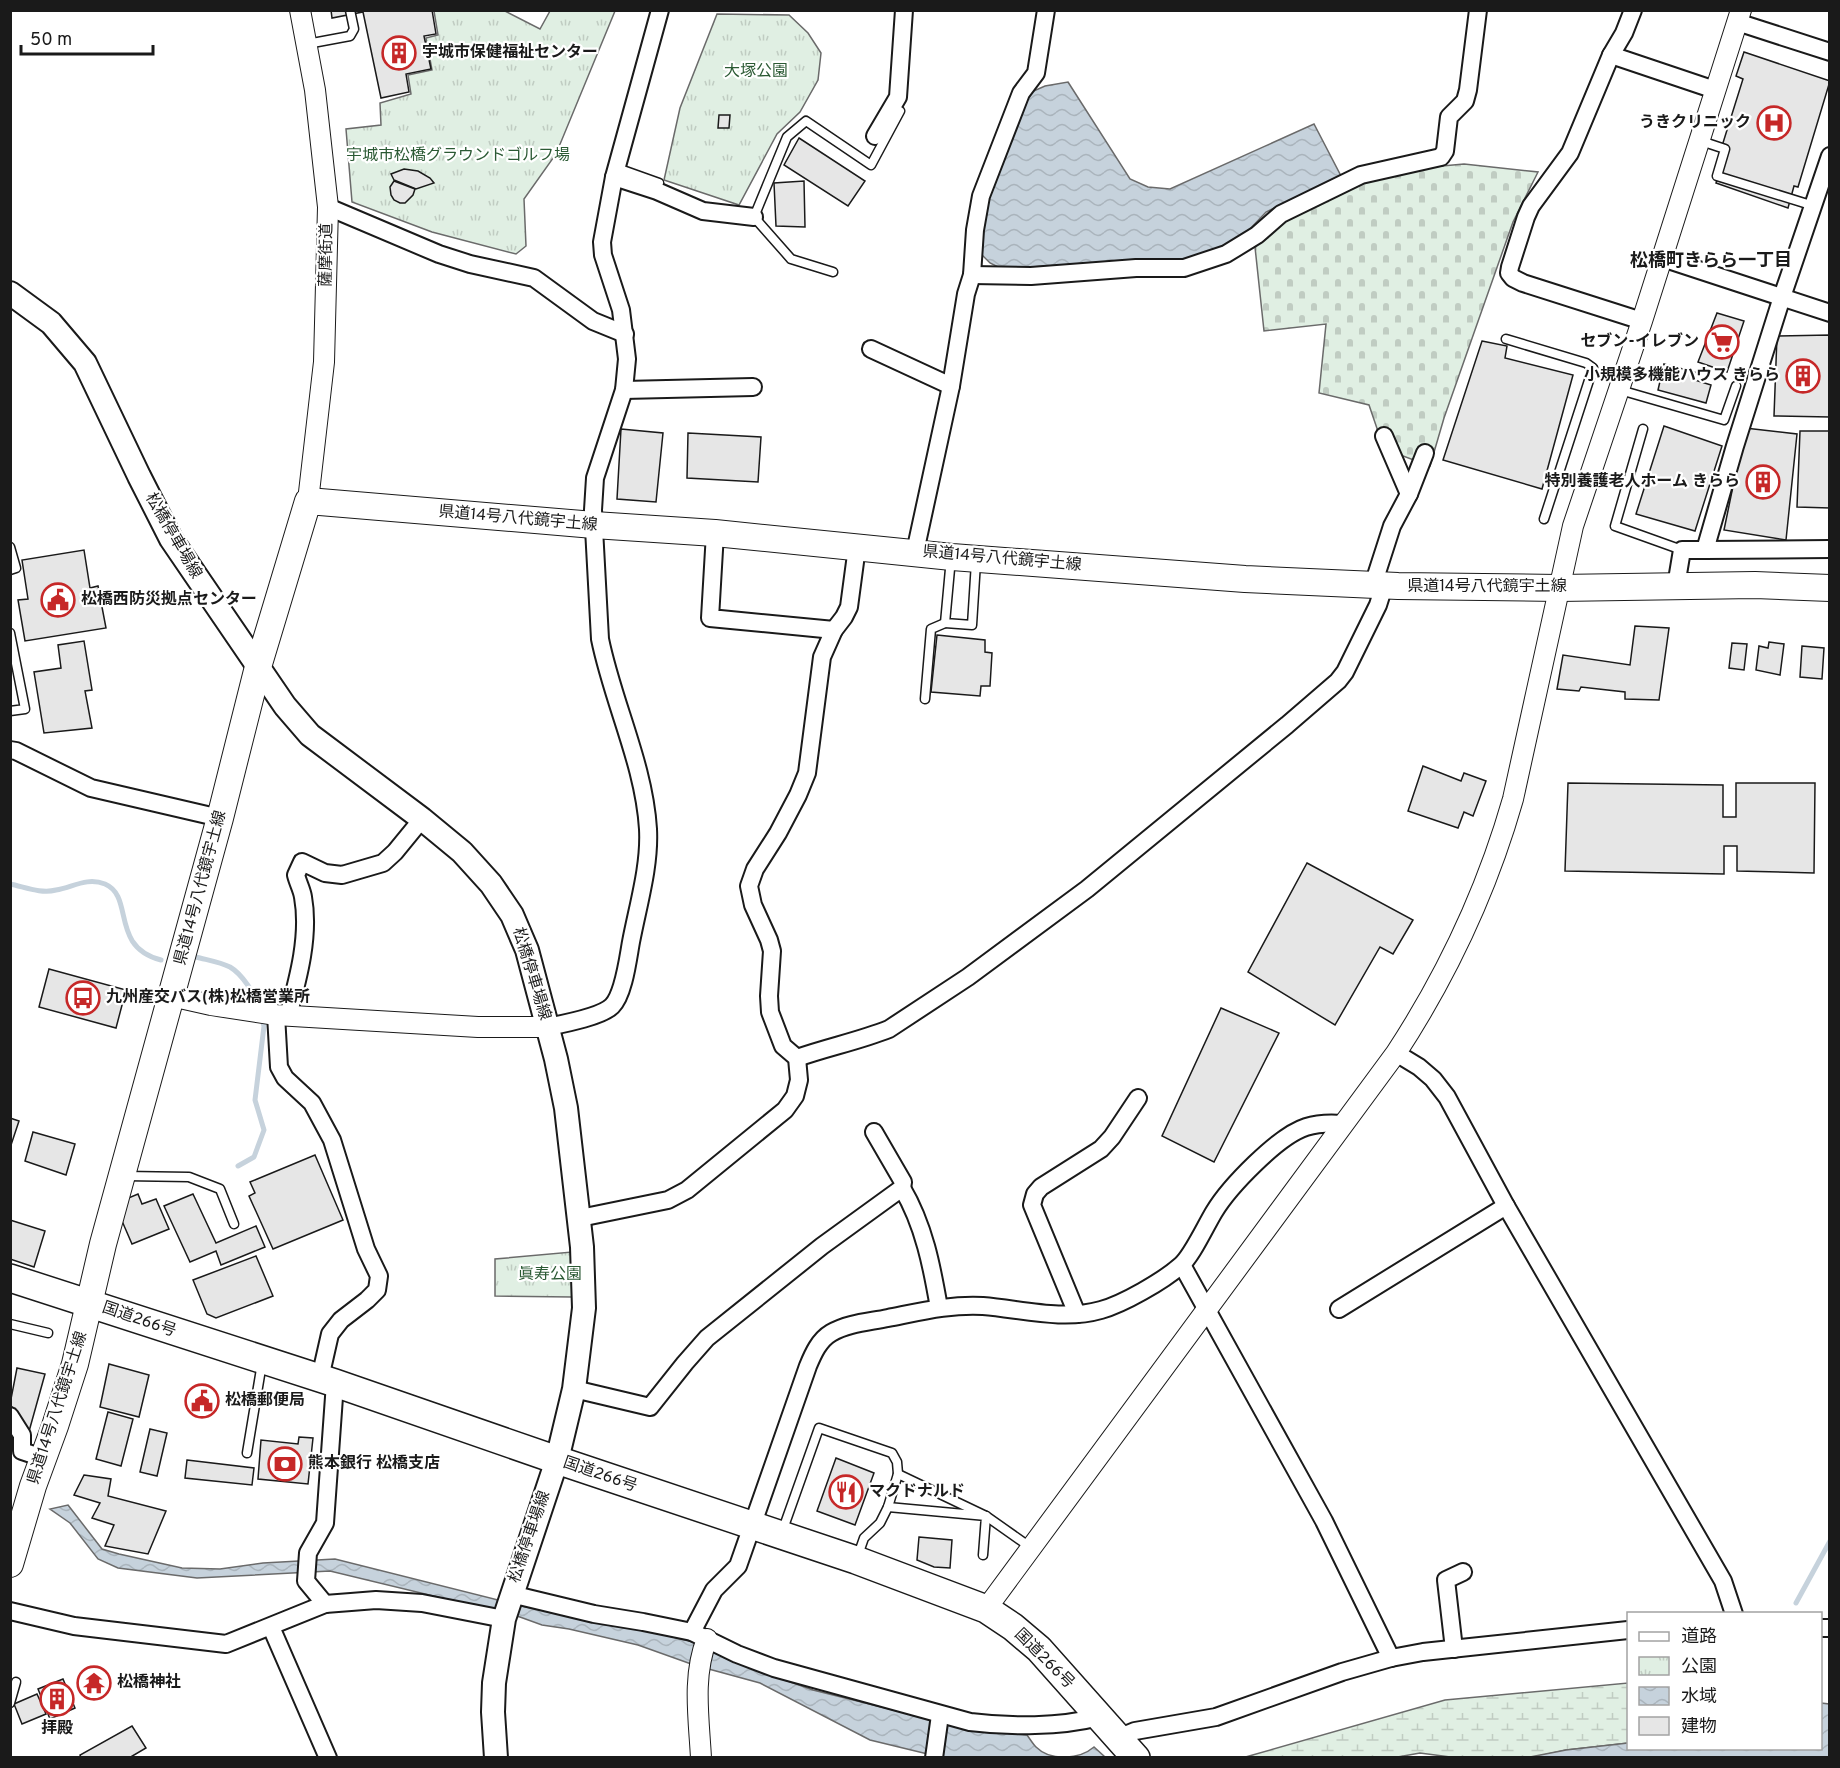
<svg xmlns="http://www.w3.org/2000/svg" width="1840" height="1768" viewBox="0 0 1840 1768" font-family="Overpass,'Noto Sans JP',sans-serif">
<defs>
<pattern id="wetland-marsh" width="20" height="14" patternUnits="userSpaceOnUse" patternTransform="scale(1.5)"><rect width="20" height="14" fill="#e0efe3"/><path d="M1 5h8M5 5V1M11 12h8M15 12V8" fill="none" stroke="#c0ccc2"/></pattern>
<pattern id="cemetery-stones" width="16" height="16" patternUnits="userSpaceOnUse" patternTransform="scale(1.5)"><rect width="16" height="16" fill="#e0efe3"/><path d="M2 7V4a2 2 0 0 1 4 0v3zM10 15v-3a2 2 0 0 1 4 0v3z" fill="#c0ccc2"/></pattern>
<pattern id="park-tufts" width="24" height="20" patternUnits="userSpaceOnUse" patternTransform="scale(1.5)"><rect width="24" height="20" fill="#e0efe3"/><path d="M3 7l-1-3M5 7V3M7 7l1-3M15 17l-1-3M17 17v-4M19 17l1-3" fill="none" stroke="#c0ccc2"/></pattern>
<pattern id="water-waves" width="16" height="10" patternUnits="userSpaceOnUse" patternTransform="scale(1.5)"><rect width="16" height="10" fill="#c6d2dc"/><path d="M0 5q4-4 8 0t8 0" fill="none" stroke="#aab4bc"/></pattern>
</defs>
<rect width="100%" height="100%" fill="#fff"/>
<polygon fill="url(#wetland-marsh)" stroke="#6a6a6a" stroke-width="1.5" points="1628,1683 1628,1743 1566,1750 1530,1758 1458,1758 1420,1753 1392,1758 1242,1758 1445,1700"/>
<polygon fill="url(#cemetery-stones)" stroke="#6a6a6a" stroke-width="1.5" points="1464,164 1538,172 1513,222 1444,418 1430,466 1384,449 1369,405 1319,393 1326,324 1264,331 1255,247 1288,216 1371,178 1431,167"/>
<g fill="url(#park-tufts)" stroke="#6a6a6a" stroke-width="1.5">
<polygon points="434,11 505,11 540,29 550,11 615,11 556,154 524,199 526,246 516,254 432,232 352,202 346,129 381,125 380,103 411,94 408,75 432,70 426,38 438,35"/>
<polygon points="717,14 789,15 808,33 821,53 818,80 800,112 777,134 739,205 664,180 680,108"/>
<polygon points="572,1252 572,1297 495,1296 495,1259"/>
</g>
<g fill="url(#water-waves)" stroke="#6a6a6a" stroke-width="1.5">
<polygon points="1068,82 1130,179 1148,187 1170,189 1314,124 1341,176 1266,212 1249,230 1227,247 1183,263 1108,262 1002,269 990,263 982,255 980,235 984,206 1029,93 1045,86"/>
<path d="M68,1505L102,1549L119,1554L182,1568L220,1569L263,1563L335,1559L526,1607L645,1630L697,1643L759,1671L813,1690L974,1730L1027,1735C1030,1739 1033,1744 1036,1747C1051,1762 1080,1759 1094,1747L1105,1757H940L870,1740L760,1683L694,1665L638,1645L569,1629L542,1625L520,1617L330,1571L197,1578L118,1568L98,1559L70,1523L50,1509Z"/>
<polygon points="1821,1703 1829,1704 1829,1757 1530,1757 1566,1750 1628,1743 1628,1748 1820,1748"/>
</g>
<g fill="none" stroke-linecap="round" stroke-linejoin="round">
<g stroke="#c6d2dc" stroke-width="5">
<path d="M10,884C25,887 41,894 56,890C73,887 87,877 105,884C135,897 109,946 161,960"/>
<path d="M196,957C207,960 220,962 230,967C242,974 255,994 259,1007"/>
<polyline points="238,1166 254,1157 264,1130 255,1100 264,1026 261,1016"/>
<polyline points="1796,1603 1830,1541"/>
</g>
</g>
<g fill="#e6e6e6" stroke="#1a1a1a" stroke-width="1.5">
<polygon points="331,10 432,10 436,34 424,36 431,69 406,74 409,92 381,98 363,12 332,18"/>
<polygon points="1744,52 1830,81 1798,187 1794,186 1788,208 1716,183 1720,170 1717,162 1743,79 1736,76"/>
<polygon points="719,115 730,115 729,128 718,128"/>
<polygon points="799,138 865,181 848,206 784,165"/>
<polygon points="404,169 418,171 430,178 434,183 416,189 394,180 391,174"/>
<polygon points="394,181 415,189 413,195 405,203 400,203 394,200 391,195 390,187"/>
<polygon points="804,181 805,227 776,226 774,183"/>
<polygon points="1717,313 1744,321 1727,372 1698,362"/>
<polygon points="1830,335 1830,417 1774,416 1777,336"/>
<polygon points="1482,341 1507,346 1505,358 1573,375 1542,489 1443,460"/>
<polygon points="1664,364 1698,373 1695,380 1711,385 1706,403 1658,390"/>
<polygon points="1664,426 1722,446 1695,531 1636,514"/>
<polygon points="1745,428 1797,434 1786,540 1724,530"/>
<polygon points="621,429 663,433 656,502 617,499"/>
<polygon points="1800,431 1830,431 1830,508 1797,507"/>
<polygon points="688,433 761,437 758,482 687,478"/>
<polygon points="84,550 90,588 98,586 106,628 25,641 18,600 28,599 22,560"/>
<polygon points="1635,626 1669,628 1659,700 1625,699 1625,692 1581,687 1579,691 1557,689 1563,655 1630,665"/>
<polygon points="937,635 985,640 985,652 992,653 990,686 981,686 980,696 931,692"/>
<polygon points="84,641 92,690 85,691 92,728 44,733 34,672 61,668 58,645"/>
<polygon points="1769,642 1784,644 1780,675 1756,670 1759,646 1768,648"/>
<polygon points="1732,643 1747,644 1744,670 1729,668"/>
<polygon points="1802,646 1824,648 1822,679 1800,677"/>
<polygon points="1423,766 1461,781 1464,773 1486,781 1473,816 1464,812 1458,828 1408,811"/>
<polygon points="1568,783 1723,785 1723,817 1736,817 1736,783 1815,783 1814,873 1737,871 1737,846 1724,846 1724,874 1565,871"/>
<polygon points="1307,863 1413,920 1393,954 1380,947 1335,1025 1248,972"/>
<polygon points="49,969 126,990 116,1028 39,1007"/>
<polygon points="1221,1008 1279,1033 1214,1162 1162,1136"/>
<polygon points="10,1118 19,1121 10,1148"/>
<polygon points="33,1132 75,1144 66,1175 25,1161"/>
<polygon points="315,1155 343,1220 273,1249 249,1196 255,1193 250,1182"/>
<polygon points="138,1194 142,1204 156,1199 169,1229 132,1244 122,1221 126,1199"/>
<polygon points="193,1194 216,1243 256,1226 265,1247 221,1265 216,1251 190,1262 164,1206"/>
<polygon points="10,1220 45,1231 34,1267 10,1259"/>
<polygon points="256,1256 273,1296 216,1318 207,1314 193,1280"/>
<polygon points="109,1364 149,1375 139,1417 100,1407"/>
<polygon points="17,1368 45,1374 28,1435 10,1404"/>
<polygon points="108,1412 133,1419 121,1466 96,1459"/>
<polygon points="150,1429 167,1433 157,1476 140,1472"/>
<polygon points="299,1437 313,1438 308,1484 258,1479 261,1440 298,1444"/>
<polygon points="836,1458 874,1473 855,1525 817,1511"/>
<polygon points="187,1460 254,1468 252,1485 185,1478"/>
<polygon points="84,1475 111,1479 108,1496 166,1511 148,1554 105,1546 114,1525 92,1518 100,1503 74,1495"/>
<polygon points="919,1537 952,1540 950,1568 934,1567 917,1560"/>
<polygon points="63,1679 75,1708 50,1719 38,1689"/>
<polygon points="37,1694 46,1714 22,1724 14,1704"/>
<polygon points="132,1726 146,1748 129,1758 81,1758 80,1755"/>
</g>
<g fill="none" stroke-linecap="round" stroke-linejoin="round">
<defs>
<g id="service">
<polyline points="307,44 350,36 354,29 350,10"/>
<polyline points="1701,141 1725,149 1717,176 1814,206"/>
<polyline points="617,168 659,183"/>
<polyline points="833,272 791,259 754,217 787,137 806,121 871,165 900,111"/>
<polyline points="1506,339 1586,363 1593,368 1544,519"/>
<polyline points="1620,390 1724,420 1736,386"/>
<polyline points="1643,429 1615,526 1682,550"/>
<polyline points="10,547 16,568 10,570"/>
<polyline points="951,558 945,623 972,625 976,562"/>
<polyline points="10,633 25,709 10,711"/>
<polyline points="925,699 931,629 945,623"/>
<polyline points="125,1176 189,1177 220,1189 234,1224"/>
<polyline points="10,1324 48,1333"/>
<polyline points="247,1453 262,1363"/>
<polyline points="898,1474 986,1516 1030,1547"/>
<polyline points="888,1507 986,1516 983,1555"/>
<polyline points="782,1532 819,1428 892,1453 897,1462 898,1474 888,1507 880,1523 864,1538 857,1558"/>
<polyline points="10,1703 16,1682"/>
</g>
<g id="minor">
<polyline points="1633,10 1624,33 1611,55 1570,153 1531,206 1526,217 1510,267 1509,273 1513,278 1523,283 1642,321"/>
<polyline points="1737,22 1830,52"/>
<polyline points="1611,55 1715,90"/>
<polyline points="875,136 898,97 904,10"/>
<polyline points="1830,156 1782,297 1735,446 1705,550 1830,549"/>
<polyline points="614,177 657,191 703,211 754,217"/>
<polyline points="328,207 439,254 470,264 534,278 593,321 625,334"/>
<polyline points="1662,258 1830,313"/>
<polyline points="972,275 1031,276 1136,268 1184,268 1226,254 1257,235 1281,214 1361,175 1441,157 1445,151 1449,117 1465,101 1468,90 1478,10"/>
<polyline points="871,349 951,386"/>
<polyline points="624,390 753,387"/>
<polyline points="1409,494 1425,453"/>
<polyline points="715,533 710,618 834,630"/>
<polyline points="915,552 951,386 966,294 972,275 975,230 981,196 1021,93 1036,73 1046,10"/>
<polyline points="1373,585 1392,526 1409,494 1384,436"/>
<polyline points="1676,586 1682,550 1705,550"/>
<polyline points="10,750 16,751 91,788 220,818"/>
<polyline points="276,1015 279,1067 285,1078 312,1103 332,1140 366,1249 379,1276 377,1290 367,1300 341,1320 330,1334 320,1378"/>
<path d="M288,1016C298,979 310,936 303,897C302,890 298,883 296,875L302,862L325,873L342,875L383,863L395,852L422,819"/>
<path d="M547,1027C562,1024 601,1017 612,1006C624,994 628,958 631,942C638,905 650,866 648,829C644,764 613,703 600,639L593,510L595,478L624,390L627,359L621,310L603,255L602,242L614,177L660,10"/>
<polyline points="1396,1053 1419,1067 1433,1079 1447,1097 1506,1206 1723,1581 1734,1614"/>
<path d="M797,1058C828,1047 859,1041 889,1029L968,977L1087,889L1287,725L1338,681L1345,672L1378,605L1384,586"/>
<path d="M902,1188C924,1225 932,1267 939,1308"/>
<polyline points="580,1218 668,1200 687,1190 785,1110 795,1096 799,1080 797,1058 783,1046 770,1012 769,996 772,951 769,940 753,905 749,886 755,869 778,833 798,795 807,773 822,657 834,630 844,617 849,607 857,547"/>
<polyline points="1182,1265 1324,1521 1391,1658"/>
<polyline points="1339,1309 1506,1206"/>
<polyline points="1077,1314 1032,1205 1035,1194 1041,1187 1101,1149 1112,1137 1138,1098"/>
<polyline points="574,1389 650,1407 685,1363 707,1338 822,1246 902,1188 903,1182 874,1132"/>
<polyline points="10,1416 22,1435 22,1451 43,1458"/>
<path d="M511,1594L594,1614L643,1622L692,1632L737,1654L774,1668L970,1722C1010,1727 1060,1727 1099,1717"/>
<polyline points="325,1604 306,1581 308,1553 325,1523 335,1383"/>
<polyline points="10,1611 74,1626 226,1644 325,1604 351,1602 376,1600 422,1603 504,1619"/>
<polyline points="271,1627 328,1758"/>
<polyline points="1820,1628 1830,1628"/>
<path d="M692,1632L714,1590L738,1566L808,1366C813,1354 819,1340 831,1333C848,1323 869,1322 888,1318C919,1312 951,1304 983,1306C1021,1309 1063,1321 1101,1310C1123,1304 1163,1281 1180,1266C1191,1258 1206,1225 1214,1212C1229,1187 1278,1136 1306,1127C1319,1123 1329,1123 1342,1124"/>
<polyline points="1454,1649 1446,1580 1463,1572"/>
<polyline points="1118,1738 1135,1731 1216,1717 1342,1672 1391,1658 1423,1652 1628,1630"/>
<polyline points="934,1758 940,1715"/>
</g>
<g id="tertiary">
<polyline points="300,10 315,90 328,207 324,362 308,501"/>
<polyline points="171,996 211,1005 276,1015 478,1027 547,1027"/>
<path d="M986,1609L1396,1053C1447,975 1487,890 1513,799L1573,526L1642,321L1741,10"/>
<path d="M701,1758C699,1719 692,1676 707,1639"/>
</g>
<polyline id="secondary" points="10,293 51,323 85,363 139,476 171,539 285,706 310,735 422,819 462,852 491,884 512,915 527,950 556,1059 566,1108 582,1247 584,1308 574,1389 557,1460 504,1619 494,1683 493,1712 496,1758"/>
<polyline id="primary" points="10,1564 33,1486 55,1426 75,1364 103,1244 220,818 258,667 308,501 594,525 715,533 952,557 1245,579 1398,586 1559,588 1755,585 1830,588"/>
<polyline id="trunk" points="10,1278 335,1383 557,1460 856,1560 986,1609 1013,1627 1039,1649 1136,1758"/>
</defs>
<use href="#service" stroke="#1a1a1a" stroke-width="11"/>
<use href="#minor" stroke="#1a1a1a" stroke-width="20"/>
<use href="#tertiary" stroke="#1a1a1a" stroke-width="22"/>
<use href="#secondary" stroke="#1a1a1a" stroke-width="26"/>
<use href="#primary" stroke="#1a1a1a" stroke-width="28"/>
<use href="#trunk" stroke="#1a1a1a" stroke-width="30"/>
<use href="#service" stroke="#fff" stroke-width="8"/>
<use href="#minor" stroke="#fff" stroke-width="16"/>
<use href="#tertiary" stroke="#fff" stroke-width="20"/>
<use href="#secondary" stroke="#fff" stroke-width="22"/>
<use href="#primary" stroke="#fff" stroke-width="26"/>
<use href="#trunk" stroke="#fff" stroke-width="27"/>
</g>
<defs>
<symbol id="building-ring" viewBox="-11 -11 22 22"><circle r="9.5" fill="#fff" stroke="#c62828" stroke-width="1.5"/><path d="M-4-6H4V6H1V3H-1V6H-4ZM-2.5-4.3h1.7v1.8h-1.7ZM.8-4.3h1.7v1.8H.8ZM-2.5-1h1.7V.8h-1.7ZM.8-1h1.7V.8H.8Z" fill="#c62828"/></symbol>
<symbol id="hospital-ring" viewBox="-11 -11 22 22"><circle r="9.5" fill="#fff" stroke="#c62828" stroke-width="1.5"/><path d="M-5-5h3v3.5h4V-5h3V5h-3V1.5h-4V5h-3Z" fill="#c62828"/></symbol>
<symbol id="supermarket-ring" viewBox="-11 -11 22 22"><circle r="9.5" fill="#fff" stroke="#c62828" stroke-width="1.5"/><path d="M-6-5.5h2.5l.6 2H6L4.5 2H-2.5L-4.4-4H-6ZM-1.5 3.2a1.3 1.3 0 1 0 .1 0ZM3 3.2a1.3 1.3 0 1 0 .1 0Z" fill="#c62828"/></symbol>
<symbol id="civic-ring" viewBox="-11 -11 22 22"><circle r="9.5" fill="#fff" stroke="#c62828" stroke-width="1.5"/><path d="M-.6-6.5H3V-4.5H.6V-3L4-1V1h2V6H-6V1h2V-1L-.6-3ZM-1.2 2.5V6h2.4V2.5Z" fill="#c62828"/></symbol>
<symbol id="bus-ring" viewBox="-11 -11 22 22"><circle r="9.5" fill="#fff" stroke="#c62828" stroke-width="1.5"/><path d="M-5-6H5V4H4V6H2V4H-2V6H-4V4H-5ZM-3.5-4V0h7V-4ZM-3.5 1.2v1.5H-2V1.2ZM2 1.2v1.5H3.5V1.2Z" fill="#c62828"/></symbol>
<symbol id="bank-ring" viewBox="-11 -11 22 22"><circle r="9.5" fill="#fff" stroke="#c62828" stroke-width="1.5"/><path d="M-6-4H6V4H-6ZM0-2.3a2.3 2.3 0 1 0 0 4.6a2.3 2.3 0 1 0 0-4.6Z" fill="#c62828"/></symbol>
<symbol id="restaurant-ring" viewBox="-11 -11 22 22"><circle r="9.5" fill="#fff" stroke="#c62828" stroke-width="1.5"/><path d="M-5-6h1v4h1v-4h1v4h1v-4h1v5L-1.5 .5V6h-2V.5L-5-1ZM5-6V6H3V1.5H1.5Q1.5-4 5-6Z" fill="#c62828"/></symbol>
<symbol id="temple-ring" viewBox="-11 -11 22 22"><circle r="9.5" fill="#fff" stroke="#c62828" stroke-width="1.5"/><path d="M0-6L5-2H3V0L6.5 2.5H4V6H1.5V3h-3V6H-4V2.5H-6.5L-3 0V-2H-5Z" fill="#c62828"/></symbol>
</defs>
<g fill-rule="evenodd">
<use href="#building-ring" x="380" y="34" width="38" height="38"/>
<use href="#hospital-ring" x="1755" y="104" width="38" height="38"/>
<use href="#supermarket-ring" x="1703" y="323" width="38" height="38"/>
<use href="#building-ring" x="1784" y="357" width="38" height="38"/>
<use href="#building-ring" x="1744" y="463" width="38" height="38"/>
<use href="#civic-ring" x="39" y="581" width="38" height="38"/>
<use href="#bus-ring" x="64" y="979" width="38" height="38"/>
<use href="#civic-ring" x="183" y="1382" width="38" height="38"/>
<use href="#bank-ring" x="266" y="1445" width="38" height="38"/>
<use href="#restaurant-ring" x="827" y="1473" width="38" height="38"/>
<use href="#temple-ring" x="75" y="1664" width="38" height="38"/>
<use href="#building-ring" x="38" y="1680" width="38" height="38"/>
</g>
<g text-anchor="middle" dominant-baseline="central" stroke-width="4.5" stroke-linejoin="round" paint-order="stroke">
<g font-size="16" font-weight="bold" fill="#1a1a1a" stroke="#fff" text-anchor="start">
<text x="422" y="53">宇城市保健福祉センター</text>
<text x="1751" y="123" text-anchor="end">うきクリニック</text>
<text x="1699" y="342" text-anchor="end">セブン-イレブン</text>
<text x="1780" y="376" text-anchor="end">小規模多機能ハウス きらら</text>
<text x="1740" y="482" text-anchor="end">特別養護老人ホーム きらら</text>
<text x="81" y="600">松橋西防災拠点センター</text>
<text x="106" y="998">九州産交バス(株)松橋営業所</text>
<text x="225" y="1401">松橋郵便局</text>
<text x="308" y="1464">熊本銀行 松橋支店</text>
<text x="869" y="1492">マクドナルド</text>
<text x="117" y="1683">松橋神社</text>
<text x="57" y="1729" text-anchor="middle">拝殿</text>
</g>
<g font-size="16" fill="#2b5a34" stroke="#fff">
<text x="756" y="72">大塚公園</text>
<text x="458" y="156">宇城市松橋グラウンドゴルフ場</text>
<text x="550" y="1275">眞寿公園</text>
</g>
<g font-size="16" fill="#1a1a1a" stroke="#fff">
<text transform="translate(327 255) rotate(-89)">薩摩街道</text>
<text transform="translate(518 519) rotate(5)">県道14号八代鏡宇土線</text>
<text transform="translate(173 536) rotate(60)">松橋停車場線</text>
<text transform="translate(1002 559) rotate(5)">県道14号八代鏡宇土線</text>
<text x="1487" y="587">県道14号八代鏡宇土線</text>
<text transform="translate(201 888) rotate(-75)">県道14号八代鏡宇土線</text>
<text transform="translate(531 974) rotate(73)">松橋停車場線</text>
<text transform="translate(139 1320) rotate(19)">国道266号</text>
<text transform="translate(58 1408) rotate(-72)">県道14号八代鏡宇土線</text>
<text transform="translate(600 1475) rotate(19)">国道266号</text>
<text transform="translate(530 1537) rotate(-71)">松橋停車場線</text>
<text transform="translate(1044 1659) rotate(45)">国道266号</text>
</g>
<g font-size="18" font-weight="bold" fill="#1a1a1a" stroke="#fff">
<text x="1711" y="261">松橋町きらら一丁目</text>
</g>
</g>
<rect width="1840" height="1768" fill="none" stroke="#1a1a1a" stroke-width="24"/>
<rect x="1627" y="1612" width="195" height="138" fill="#ffffff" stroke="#a3a3a3" stroke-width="1.5"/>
<rect x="1639" y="1632" width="30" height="9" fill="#ffffff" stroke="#a3a3a3" stroke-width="1.5"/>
<text x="1681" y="1642" font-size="18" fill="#1a1a1a">道路</text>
<rect x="1639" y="1657" width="30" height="18" fill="url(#park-tufts)" stroke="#a3a3a3" stroke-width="1.5"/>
<text x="1681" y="1672" font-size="18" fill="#1a1a1a">公園</text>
<rect x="1639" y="1687" width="30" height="18" fill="url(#water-waves)" stroke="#a3a3a3" stroke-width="1.5"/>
<text x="1681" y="1702" font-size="18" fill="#1a1a1a">水域</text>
<rect x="1639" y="1717" width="30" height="18" fill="#e6e6e6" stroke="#a3a3a3" stroke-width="1.5"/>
<text x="1681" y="1732" font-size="18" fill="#1a1a1a">建物</text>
<path d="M21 45v9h132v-9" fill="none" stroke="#1a1a1a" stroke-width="3"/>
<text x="30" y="45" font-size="18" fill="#1a1a1a" stroke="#ffffff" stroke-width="4.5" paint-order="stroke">50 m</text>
</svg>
